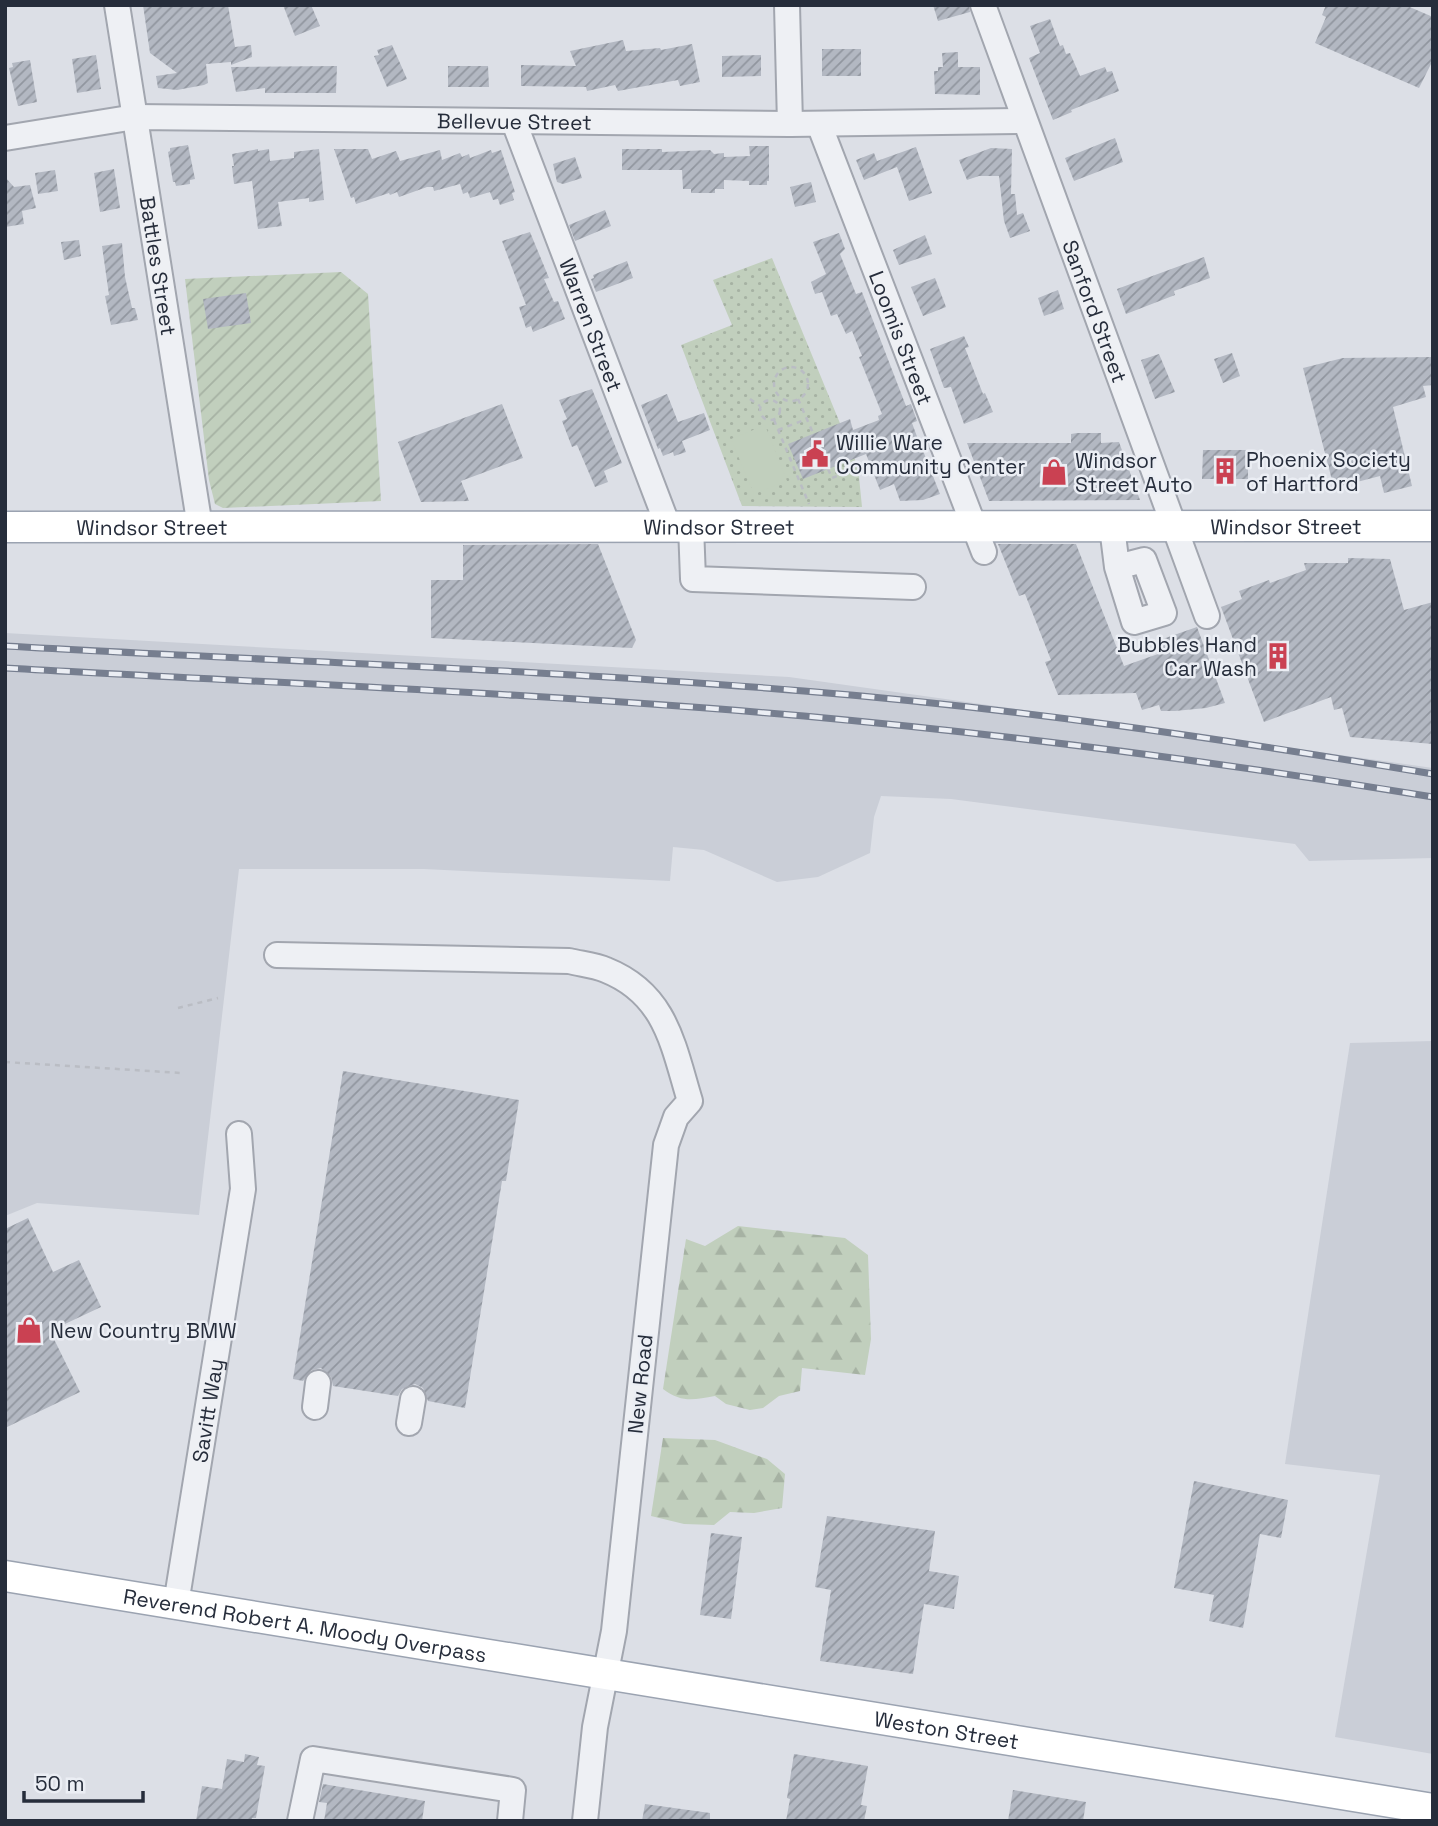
<svg xmlns="http://www.w3.org/2000/svg" width="1438" height="1826" viewBox="0 0 1438 1826" font-family="'Space Grotesk',sans-serif">
<defs>
<pattern id="grass-dots" width="8" height="8" patternUnits="userSpaceOnUse" patternTransform="scale(1.75)"><rect width="8" height="8" fill="#c1cfbd"/><path d="M2 2h.1M6 6h.1" fill="none" stroke="#a6b2a3" stroke-width="1.8" stroke-linecap="round"/></pattern>
<pattern id="forest-firs" width="22" height="20" patternUnits="userSpaceOnUse" patternTransform="scale(1.75)"><rect width="22" height="20" fill="#c1cfbd"/><path d="M5 1l3.5 6h-7zM16 11l3.5 6h-7z" fill="#a6b2a3"/></pattern>
<pattern id="garden-furrows" width="10" height="10" patternUnits="userSpaceOnUse" patternTransform="scale(1.75)"><rect width="10" height="10" fill="#c1cfbd"/><path d="M-1 1l2-2M0 10L10 0M9 11l2-2" fill="none" stroke="#a6b2a3"/></pattern>
<pattern id="building-hatch" width="6" height="6" patternUnits="userSpaceOnUse" patternTransform="scale(1.75)"><rect width="6" height="6" fill="#b3b8c2"/><path d="M-1 1l2-2M0 6l6-6M5 7l2-2" fill="none" stroke="#91969f"/></pattern>
</defs>
<rect width="100%" height="100%" fill="#dcdfe6"/>
<g fill="#caced7">
<polygon points="5,633 789,677 1433,768 1433,858 1309,861 1295,844 951,799 881,796 874,817 870,853 818,877 777,882 704,850 673,847 670,881 424,869 239,869 199,1215 37,1203 5,1216"/>
<polygon points="1433,1041 1433,1754 1335,1737 1380,1475 1285,1464 1350,1043"/>
</g>
<polygon fill="url(#grass-dots)" points="772,258 858,467 862,507 742,506 681,345 732,325 713,280"/>
<g fill="url(#forest-firs)">
<path d="M738,1226L845,1238L868,1255L871,1339L865,1375L802,1368L800,1391L779,1396L763,1408L750,1410L726,1404L715,1396C693,1400 682,1403 663,1389L686,1239L705,1246Z"/>
<polygon points="663,1438 715,1440 767,1459 785,1474 782,1508 754,1513 730,1512 714,1525 684,1524 651,1516"/>
</g>
<polygon fill="url(#garden-furrows)" points="341,272 368,294 381,501 223,508 215,504 209,480 185,279"/>
<polygon fill="#c1cfbd" points="765,425 787,481 754,494 731,439"/>
<g fill="url(#building-hatch)">
<polygon points="143,5 228,5 235,47 251,45 252,57 231,65 231,62 206,64 208,83 204,85 177,90 158,88 156,76 177,73 150,53"/>
<polygon points="283,5 311,5 320,26 295,36"/>
<polygon points="933,5 969,5 970,12 938,21"/>
<polygon points="1326,5 1405,5 1433,17 1433,60 1419,88 1315,43 1326,17 1322,15"/>
<polygon points="1050,19 1060,46 1063,45 1066,54 1070,53 1080,76 1105,67 1107,72 1112,71 1119,91 1071,110 1072,112 1053,120 1029,58 1040,53 1030,26"/>
<polygon points="623,40 626,51 660,48 661,50 692,44 700,82 680,86 678,80 618,91 615,85 587,91 586,87 521,86 521,65 576,66 570,51"/>
<polygon points="392,45 407,79 387,87 374,56 379,55 377,50"/>
<rect x="822" y="49" width="39" height="27"/>
<polygon points="958,52 958,67 980,67 980,95 935,94 934,71 938,71 938,67 943,67 942,53"/>
<polygon points="96,55 101,89 77,93 72,59"/>
<polygon points="761,55 761,76 722,77 722,56"/>
<polygon points="30,60 37,102 18,106 9,68 13,67 12,63"/>
<polygon points="337,66 336,93 265,93 265,88 236,92 231,67"/>
<polygon points="448,66 488,66 489,87 448,87"/>
<polygon points="1115,138 1123,162 1074,181 1065,158"/>
<polygon points="188,145 195,179 190,180 190,184 176,186 175,182 173,182 168,152 170,151 170,148"/>
<polygon points="749,146 769,146 769,181 767,181 767,185 749,185 749,181 724,180 724,189 715,189 715,193 691,193 691,189 683,189 682,170 622,170 622,149 662,149 662,152 710,150 714,154 724,153 724,157 750,156"/>
<polygon points="916,147 932,193 909,201 897,167 864,180 856,160 874,153 877,161"/>
<polygon points="991,148 1012,149 1011,194 1015,194 1017,215 1023,213 1030,231 1010,238 1004,221 999,176 979,176 967,180 959,160"/>
<polygon points="258,149 258,151 269,149 270,161 294,158 294,152 319,149 324,200 309,202 309,198 278,202 282,226 258,229 252,181 234,184 232,166 234,166 232,154"/>
<polygon points="334,149 368,149 372,159 396,151 400,161 440,150 442,160 460,153 462,157 469,154 470,158 491,150 492,153 501,150 515,192 512,193 514,200 500,205 498,199 493,200 490,192 470,198 468,192 463,194 460,184 434,191 433,187 427,187 399,197 397,192 390,195 389,193 356,204 354,197 351,198"/>
<polygon points="575,157 582,178 563,184 557,182 553,164"/>
<polygon points="114,169 120,208 100,212 94,173"/>
<polygon points="55,170 58,191 38,194 35,173"/>
<polygon points="5,177 14,187 30,185 36,208 22,211 24,224 5,227"/>
<polygon points="811,182 816,202 795,207 790,187"/>
<polygon points="605,210 611,226 575,241 569,225"/>
<polygon points="530,232 549,278 544,279 554,302 558,301 565,319 533,332 531,326 526,328 519,307 526,305 502,241"/>
<polygon points="839,233 845,249 840,254 856,294 862,292 906,406 911,404 917,421 912,423 919,442 916,443 920,443 940,494 923,500 900,501 894,484 880,490 866,454 803,479 788,444 850,419 853,430 879,420 878,416 882,414 859,357 862,356 852,331 846,334 837,314 831,316 822,292 815,294 811,282 826,274 813,242"/>
<polygon points="925,235 932,254 899,265 893,250"/>
<polygon points="79,240 81,256 64,260 61,242"/>
<polygon points="122,243 125,277 132,308 135,308 138,320 111,325 105,296 109,295 102,246"/>
<polygon points="1204,257 1210,278 1174,291 1175,295 1126,314 1117,289"/>
<polygon points="627,261 633,278 596,292 591,279 594,278 593,275"/>
<polygon points="935,278 946,307 923,316 911,287"/>
<polygon points="1058,290 1064,309 1044,316 1038,298"/>
<polygon points="246,293 251,323 208,329 203,299"/>
<polygon points="964,336 969,347 965,348 983,394 985,393 993,412 964,424 951,387 944,388 930,349"/>
<polygon points="1232,353 1240,376 1223,383 1214,359"/>
<polygon points="1159,354 1175,392 1155,399 1141,360"/>
<polygon points="1433,357 1433,385 1423,386 1426,397 1393,407 1412,486 1384,493 1380,476 1334,488 1303,368 1343,358"/>
<polygon points="592,389 622,463 604,471 608,482 595,487 577,445 572,447 562,421 567,419 559,400"/>
<polygon points="667,394 678,422 704,413 710,430 682,441 686,452 674,456 673,452 663,456 660,448 658,449 641,405"/>
<polygon points="502,404 523,458 461,481 469,501 421,502 398,442"/>
<polygon points="1077,433 1101,433 1101,443 1119,442 1140,500 989,501 967,443 1071,443 1071,434"/>
<polygon points="1203,450 1248,450 1251,462 1248,462 1248,479 1202,479"/>
<polygon points="598,544 636,640 632,648 431,638 431,580 463,580 463,545"/>
<polygon points="998,544 1076,544 1124,666 1158,654 1154,642 1197,627 1225,703 1206,708 1175,711 1161,711 1159,705 1142,710 1136,693 1058,695 1045,662 1051,660 1025,594 1019,596"/>
<polygon points="1348,558 1390,559 1404,610 1433,602 1433,744 1350,737 1342,708 1334,710 1331,697 1264,722 1221,607 1242,599 1239,591 1269,580 1270,583 1306,570 1304,563 1348,563"/>
<polygon points="343,1071 519,1100 506,1181 502,1181 465,1408 428,1401 423,1388 415,1384 402,1389 398,1396 333,1386 331,1377 321,1368 312,1370 303,1381 293,1379"/>
<polygon points="28,1218 53,1272 79,1260 101,1307 50,1331 80,1392 5,1428 5,1229"/>
<polygon points="1194,1481 1288,1500 1281,1538 1260,1534 1243,1628 1209,1621 1214,1595 1174,1588"/>
<polygon points="827,1516 935,1531 929,1571 959,1576 954,1609 924,1604 913,1674 820,1661 831,1590 815,1587"/>
<polygon points="711,1533 742,1537 731,1619 700,1615"/>
<polygon points="245,1754 259,1757 257,1765 265,1766 256,1818 252,1818 252,1821 196,1821 202,1786 222,1789 227,1759 244,1762"/>
<polygon points="794,1754 868,1766 861,1805 867,1806 864,1821 786,1821 790,1799 787,1798"/>
<polygon points="323,1784 425,1801 422,1821 324,1821 327,1803 319,1802"/>
<polygon points="1013,1790 1086,1802 1083,1821 1008,1821"/>
<polygon points="645,1804 710,1813 710,1821 642,1821"/>
</g>
<g fill="none" stroke-linecap="round" stroke-linejoin="round">
<defs>
<g id="minor">
<path id="s1" d="M117,5L200,527"/>
<polyline points="787,5 790,124"/>
<path id="s2" d="M983,5L1207,616"/>
<path id="s3" d="M514,122L668,526"/>
<path id="s4" d="M819,124L984,552"/>
<path id="s5" d="M5,138L135,117L790,124L1024,121"/>
<polyline points="691,526 693,579 913,587"/>
<polyline points="1112,527 1117,567 1134,622 1164,613 1144,560 1117,567"/>
<path d="M277,955L569,961C581,964 595,965 606,970C666,994 673,1045 690,1101L676,1117L666,1145L614,1631L595,1727L585,1821"/>
<polyline points="315,1407 318,1383"/>
<polyline points="409,1423 413,1399"/>
<path id="s6" d="M176,1604L243,1189L239,1134"/>
<polyline points="300,1821 313,1759 513,1790 510,1821"/>
</g>
<g id="major">
<path id="s7" d="M5,527L1433,526"/>
<path id="s8" d="M5,1576L1433,1809"/>
</g>
</defs>
<use href="#minor" stroke="#a2a6af" stroke-width="28"/>
<use href="#major" stroke="#9ba3b1" stroke-width="33"/>
<g stroke="#babdc4" stroke-width="2.5" stroke-dasharray="5 5" stroke-linecap="butt">
<circle cx="791" cy="384" r="17"/>
<polyline points="750,399 760,406"/>
<polyline points="798,399 813,433"/>
<circle cx="770" cy="410" r="10"/>
<polyline points="774,420 809,504"/>
<polyline points="778,430 807,419"/>
<polyline points="828,469 832,478 849,471"/>
<polyline points="178,1008 218,998"/>
<polyline points="5,1062 181,1073"/>
</g>
<use href="#minor" stroke="#eef0f4" stroke-width="24"/>
<use href="#major" stroke="#fff" stroke-width="30"/>
<defs>
<g id="rail">
<path d="M5,646C271,661 538,669 804,691C1015,708 1224,739 1433,774"/>
<path d="M5,668C271,683 538,693 804,716C1014,735 1224,763 1433,797"/>
</g>
</defs>
<use href="#rail" stroke="#767e8f" stroke-width="7"/>
<use href="#rail" stroke="#ebeef4" stroke-width="4.5" stroke-dasharray="13" stroke-linecap="butt"/>
</g>
<defs>
<symbol id="civic-bare" viewBox="-9 -9 18 18"><path d="M-.6-6.5H3V-4.5H.6V-3L4-1V1h2V6H-6V1h2V-1L-.6-3ZM-1.2 2.5V6h2.4V2.5Z" fill="#ca4152" stroke="#ebeef4" stroke-width="2.5" paint-order="stroke"/></symbol>
<symbol id="building-bare" viewBox="-9 -9 18 18"><path d="M-4-6H4V6H1V3H-1V6H-4ZM-2.5-4.3h1.7v1.8h-1.7ZM.8-4.3h1.7v1.8H.8ZM-2.5-1h1.7V.8h-1.7ZM.8-1h1.7V.8H.8Z" fill="#ca4152" stroke="#ebeef4" stroke-width="2.5" paint-order="stroke"/></symbol>
<symbol id="shop-bare" viewBox="-9 -9 18 18"><path d="M-5-2.5h2.3a2.7 3.5 0 0 1 5.4 0H5L5.5 6h-11ZM-1.5-2.5h3a1.5 2.3 0 0 0-3 0Z" fill="#ca4152" stroke="#ebeef4" stroke-width="2.5" paint-order="stroke"/></symbol>
</defs>
<g fill-rule="evenodd">
<use href="#civic-bare" x="796" y="435" width="38" height="38"/>
<use href="#building-bare" x="1206" y="452" width="38" height="38"/>
<use href="#shop-bare" x="1035" y="453" width="38" height="38"/>
<use href="#building-bare" x="1259" y="637" width="38" height="38"/>
<use href="#shop-bare" x="10" y="1311" width="38" height="38"/>
</g>
<g text-anchor="middle" dominant-baseline="central" stroke-width="5" stroke-linejoin="round" paint-order="stroke">
<g font-size="21" fill="#262d3b" stroke="#ebeef4">
<text stroke="none"><textPath href="#s5" startOffset="511">Bellevue Street</textPath></text>
<text stroke="none"><textPath href="#s1" startOffset="264">Battles Street</textPath></text>
<text stroke="none"><textPath href="#s2" startOffset="326">Sanford Street</textPath></text>
<text stroke="none"><textPath href="#s3" startOffset="217">Warren Street</textPath></text>
<text stroke="none"><textPath href="#s4" startOffset="229">Loomis Street</textPath></text>
<text stroke="none"><textPath href="#s7" startOffset="714">Windsor Street</textPath></text>
<text stroke="none"><textPath href="#s7" startOffset="1281">Windsor Street</textPath></text>
<text stroke="none"><textPath href="#s7" startOffset="147">Windsor Street</textPath></text>
<text transform="translate(640 1384) rotate(-84)">New Road</text>
<text stroke="none"><textPath href="#s6" startOffset="196">Savitt Way</textPath></text>
<text stroke="none"><textPath href="#s8" startOffset="304">Reverend Robert A. Moody Overpass</textPath></text>
<text stroke="none"><textPath href="#s8" startOffset="954">Weston Street</textPath></text>
</g>
<g font-size="21" fill="#262d3b" stroke="#ebeef4" text-anchor="start">
<text x="836" y="442">Willie Ware<tspan x="836" dy="24">Community Center</tspan></text>
<text x="1246" y="459">Phoenix Society<tspan x="1246" dy="24">of Hartford</tspan></text>
<text x="1075" y="460">Windsor<tspan x="1075" dy="24">Street Auto</tspan></text>
<text x="1257" y="644" text-anchor="end">Bubbles Hand<tspan x="1257" dy="24">Car Wash</tspan></text>
<text x="50" y="1330">New Country BMW</text>
</g>
</g>
<rect width="1438" height="1826" fill="none" stroke="#262d3b" stroke-width="14"/>
<path d="M24 1791v10h119v-10" fill="none" stroke="#262d3b" stroke-width="3.5"/>
<text x="35" y="1791" font-size="21" fill="#262d3b" stroke="#ebeef4" stroke-width="5" paint-order="stroke">50 m</text>
</svg>
